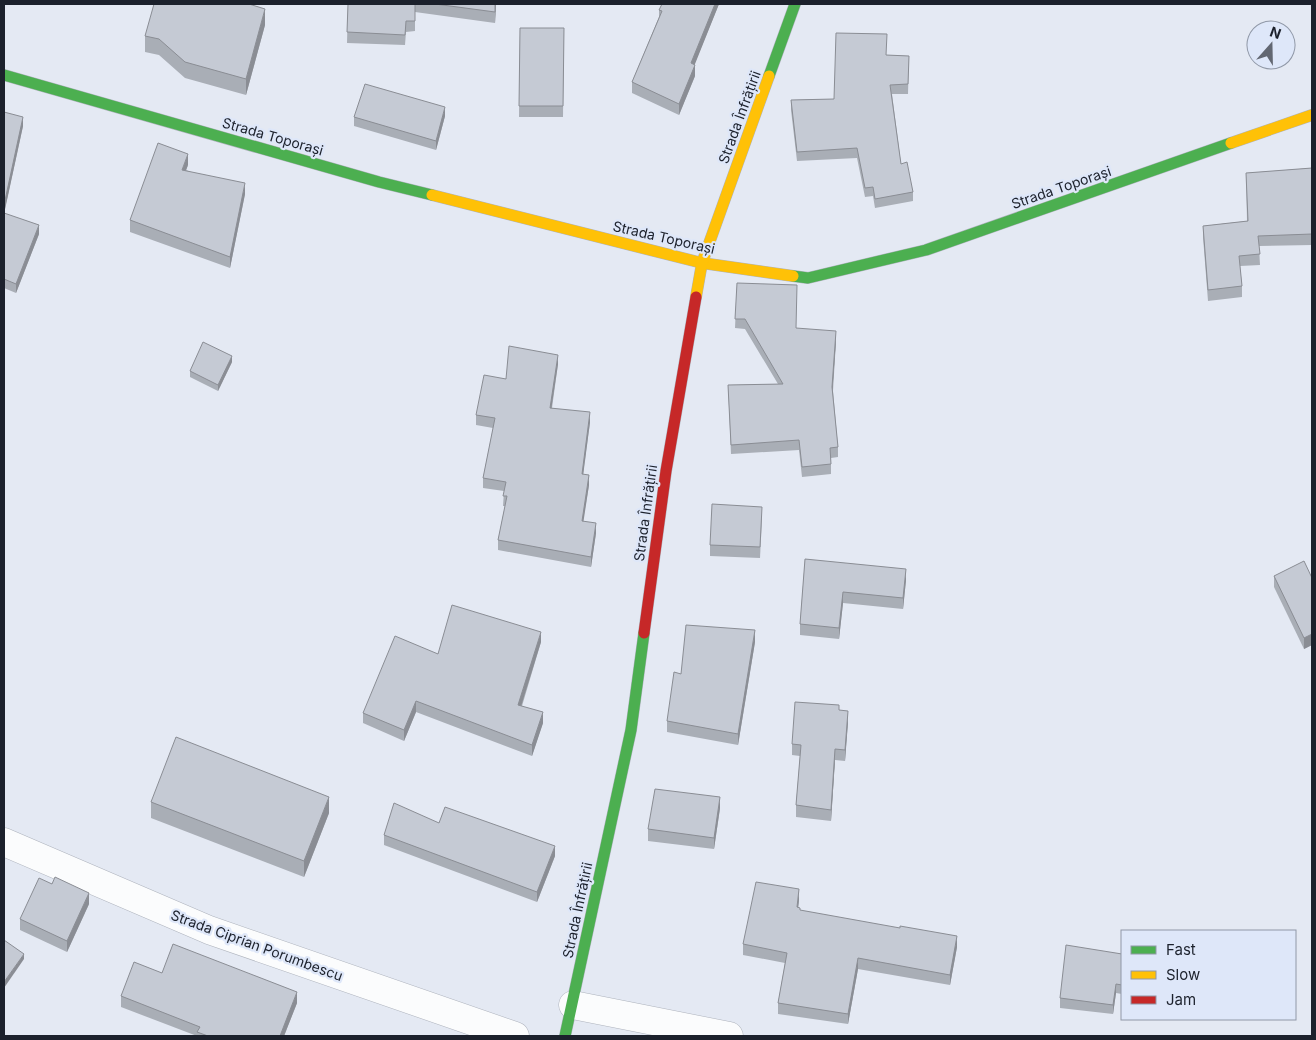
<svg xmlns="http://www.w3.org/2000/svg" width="1316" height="1040" viewBox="0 0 1316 1040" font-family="Inter,sans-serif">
<rect width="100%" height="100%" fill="#e4e9f3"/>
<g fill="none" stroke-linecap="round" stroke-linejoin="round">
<defs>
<g id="street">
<polyline points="4,842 209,930 515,1036"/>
<polyline points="573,1005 729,1036"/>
</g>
<g id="fast">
<polyline points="4,75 379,182 432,195"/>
<polyline points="769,76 795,4"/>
<polyline points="793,276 808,278 926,250 1231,143"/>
<polyline points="565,1036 631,730 644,633"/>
</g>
<g id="slow">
<polyline points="1231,143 1312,115"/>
<polyline points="432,195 702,263 793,276"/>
<polyline points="696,297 702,263 769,76"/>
</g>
<polyline id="jam" points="644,633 666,471 696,297"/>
</defs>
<use href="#street" stroke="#aeb3bd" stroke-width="29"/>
<use href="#fast" stroke="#aeb3bd" stroke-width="12"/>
<use href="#slow" stroke="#aeb3bd" stroke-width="12"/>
<use href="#jam" stroke="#aeb3bd" stroke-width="12"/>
<use href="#street" stroke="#fbfcfd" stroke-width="28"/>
<use href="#fast" stroke="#4caf50" stroke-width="11"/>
<use href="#slow" stroke="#ffc107" stroke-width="11"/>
<use href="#jam" stroke="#c62828" stroke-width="11"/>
</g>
<g fill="#a9aeb6">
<polygon points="348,4 496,4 495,23 415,12 415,31 406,32 405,45 347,43"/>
<polygon points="719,4 694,65 695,76 679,115 632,93 632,82 659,17 659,10"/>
<polygon points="265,25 246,95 185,78 159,55 145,52 145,36"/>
<polygon points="520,28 564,28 563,117 519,117"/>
<polygon points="886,55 909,56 908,94 892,94 901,164 913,192 913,201 875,208 873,196 865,197 857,158 797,161 791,110 791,100 834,99"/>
<polygon points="4,112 23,126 4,213 39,234 16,293 4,288"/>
<polygon points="445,116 436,150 354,126 354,117"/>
<polygon points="188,165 186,170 245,194 230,268 130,232 130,220"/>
<polygon points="1312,168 1312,245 1259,246 1260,265 1240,266 1242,286 1242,297 1208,301 1203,237 1203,226 1247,221 1246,173"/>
<polygon points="737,283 796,328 836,341 833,391 838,447 838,457 831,458 831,474 802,477 799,450 731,454 728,385 778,384 745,329 735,328"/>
<polygon points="232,362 218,391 190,377 190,371"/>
<polygon points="558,364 552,408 590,422 583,474 589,485 583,521 596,533 591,567 498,550 498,540 505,506 503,506 504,491 483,488 483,478 493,428 476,425 476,415 506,379"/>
<polygon points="762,518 760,558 710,556 710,545"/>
<polygon points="805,559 906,580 903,609 843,603 839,639 800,635 800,624"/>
<polygon points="1274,576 1312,578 1312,645 1304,649 1274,587"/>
<polygon points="541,642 522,706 543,723 532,756 416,712 404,741 363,723 363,713 438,654"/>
<polygon points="755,642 738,745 667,732 667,721 681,674"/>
<polygon points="839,710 848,722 845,761 835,760 831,821 796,817 796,805 800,756 792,755 792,744"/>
<polygon points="151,802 329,813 304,877 151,818"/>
<polygon points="720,808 714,849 648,841 648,829"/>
<polygon points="439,823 555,856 537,902 384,845 384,835"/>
<polygon points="799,900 798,908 800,910 957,947 950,985 858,969 848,1024 778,1014 778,1003 785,963 743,955 743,944"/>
<polygon points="89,904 67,952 20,930 20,919"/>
<polygon points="1122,954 1122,994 1116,993 1113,1014 1060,1008 1060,998"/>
<polygon points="162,973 297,1003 284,1036 197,1036 121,1007 121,996"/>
</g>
<g fill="#8a8d94">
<polygon points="495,4 496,4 495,23"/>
<polygon points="715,4 719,4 691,74 691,63"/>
<polygon points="265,9 265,25 246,95 246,79"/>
<polygon points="695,65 695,76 679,115 679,104"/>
<polygon points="445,107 445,116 436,150 436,141"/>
<polygon points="23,117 23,126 4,214 4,205"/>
<polygon points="188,154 188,165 182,181 182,170"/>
<polygon points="245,183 245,194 230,268 230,257"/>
<polygon points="39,225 39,234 16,293 16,284"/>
<polygon points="836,331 836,341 832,397 832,387"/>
<polygon points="558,355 558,364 550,417 550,408"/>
<polygon points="232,356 232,362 218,391 218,385"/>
<polygon points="590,412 590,422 582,484 582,474"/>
<polygon points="589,475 589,485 582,531 582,521"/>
<polygon points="596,523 596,533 591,567 591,557"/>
<polygon points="906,569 906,580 903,609 903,598"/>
<polygon points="843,592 843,603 839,639 839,628"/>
<polygon points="755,630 755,642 738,745 738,734"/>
<polygon points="541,632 541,642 518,716 518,705"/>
<polygon points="1312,634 1312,645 1304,649 1304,638"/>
<polygon points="416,701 416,712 404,741 404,730"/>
<polygon points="848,711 848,722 845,761 845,750"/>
<polygon points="543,712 543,723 532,756 532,745"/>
<polygon points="835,749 835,760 831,821 831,810"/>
<polygon points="329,797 329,813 304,877 304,861"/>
<polygon points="720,797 720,808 714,849 714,838"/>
<polygon points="555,846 555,856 537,902 537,892"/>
<polygon points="799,889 799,900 797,918 797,907"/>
<polygon points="89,893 89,904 67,952 67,941"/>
<polygon points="957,936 957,947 950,985 950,975"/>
<polygon points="24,954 24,959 4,988 4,982"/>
<polygon points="858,958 858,969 848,1024 848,1014"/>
<polygon points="1116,984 1116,993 1113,1014 1113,1005"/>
<polygon points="297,992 297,1003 284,1036 280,1036"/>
</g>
<g fill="#c5cad4" stroke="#8a8d94">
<polygon points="154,4 249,4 265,9 246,79 185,62 159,39 145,36"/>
<polygon points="348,4 415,4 415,21 406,21 405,35 347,32"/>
<polygon points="435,4 495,4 495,12"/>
<polygon points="662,4 715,4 691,63 695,65 679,104 632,82 662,11 659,10"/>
<polygon points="520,28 564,28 563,106 519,106"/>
<polygon points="836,33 887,34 886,55 909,56 908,84 890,85 901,164 907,162 913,192 875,199 873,187 865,188 857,148 797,152 791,100 834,99"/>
<polygon points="365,84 445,107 436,141 354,117"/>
<polygon points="4,112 23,117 4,205"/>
<polygon points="158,143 188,154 182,170 245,183 230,257 130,220"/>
<polygon points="1312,168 1312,234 1258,236 1260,254 1239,256 1242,286 1208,290 1203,226 1248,221 1246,173"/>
<polygon points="4,213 39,225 16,284 4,279"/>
<polygon points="737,283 797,285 796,328 836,331 832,387 838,447 830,448 831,464 802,467 799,440 731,445 728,385 783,384 745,319 735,319"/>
<polygon points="203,342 232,356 218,385 190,371"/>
<polygon points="509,346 558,355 550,408 590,412 582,474 589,475 582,521 596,523 591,557 498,540 507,496 503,496 506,482 483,478 495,418 476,415 484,375 506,379"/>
<polygon points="712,504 762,507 760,547 710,545"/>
<polygon points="805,559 906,569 903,598 843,592 839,628 800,624"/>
<polygon points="1304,561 1312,578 1312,634 1304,638 1274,576"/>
<polygon points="452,605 541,632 518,705 543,712 532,745 416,701 404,730 363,713 395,636 438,654"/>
<polygon points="686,625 755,630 738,734 667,721 674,672 681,674"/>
<polygon points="795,702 839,705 839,710 848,711 845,750 835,749 831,810 796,805 801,745 792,744"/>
<polygon points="176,737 329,797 304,861 151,802"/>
<polygon points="655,789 720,797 714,838 648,829"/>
<polygon points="394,803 439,823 445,807 555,846 537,892 384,835"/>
<polygon points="55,877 89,893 67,941 20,919 39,878 52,884"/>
<polygon points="756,882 799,889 797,907 800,908 800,910 900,928 900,926 957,936 950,975 858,958 848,1014 778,1003 787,953 743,944"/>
<polygon points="4,940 24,954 4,982"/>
<polygon points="173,944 297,992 280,1036 208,1036 197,1032 200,1027 121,996 134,962 162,973"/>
<polygon points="1066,945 1122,954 1122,985 1116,984 1113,1005 1060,998"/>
</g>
<g text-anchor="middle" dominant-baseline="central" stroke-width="4.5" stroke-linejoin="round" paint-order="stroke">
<g font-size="14" fill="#1c212c" stroke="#dee7f9">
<text transform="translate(739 117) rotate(-70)">Strada Înfrățirii</text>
<text transform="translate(273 136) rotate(16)">Strada Toporași</text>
<text transform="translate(1061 187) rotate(-19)">Strada Toporași</text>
<text transform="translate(664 237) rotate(13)">Strada Toporași</text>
<text transform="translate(645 513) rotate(-82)">Strada Înfrățirii</text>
<text transform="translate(577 910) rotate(-78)">Strada Înfrățirii</text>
<text transform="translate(257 945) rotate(20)">Strada Ciprian Porumbescu</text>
</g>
</g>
<rect width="1316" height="1040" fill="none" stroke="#1c212c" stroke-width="10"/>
<rect x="1121" y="930" width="175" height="90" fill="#dee7f9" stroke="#9098a7"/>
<rect x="1131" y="946" width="25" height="8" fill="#4caf50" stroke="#9098a7"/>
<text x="1166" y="955" font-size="15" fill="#1c212c">Fast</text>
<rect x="1131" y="971" width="25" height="8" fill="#ffc107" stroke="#9098a7"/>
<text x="1166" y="980" font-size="15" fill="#1c212c">Slow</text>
<rect x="1131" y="996" width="25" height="8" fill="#c62828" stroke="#9098a7"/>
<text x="1166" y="1005" font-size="15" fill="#1c212c">Jam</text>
<g transform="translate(1271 45) rotate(20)"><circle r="24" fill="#dee7f9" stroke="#9098a7"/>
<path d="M0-4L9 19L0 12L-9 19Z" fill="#626772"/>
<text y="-8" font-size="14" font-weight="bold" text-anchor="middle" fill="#1c212c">N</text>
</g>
</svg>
